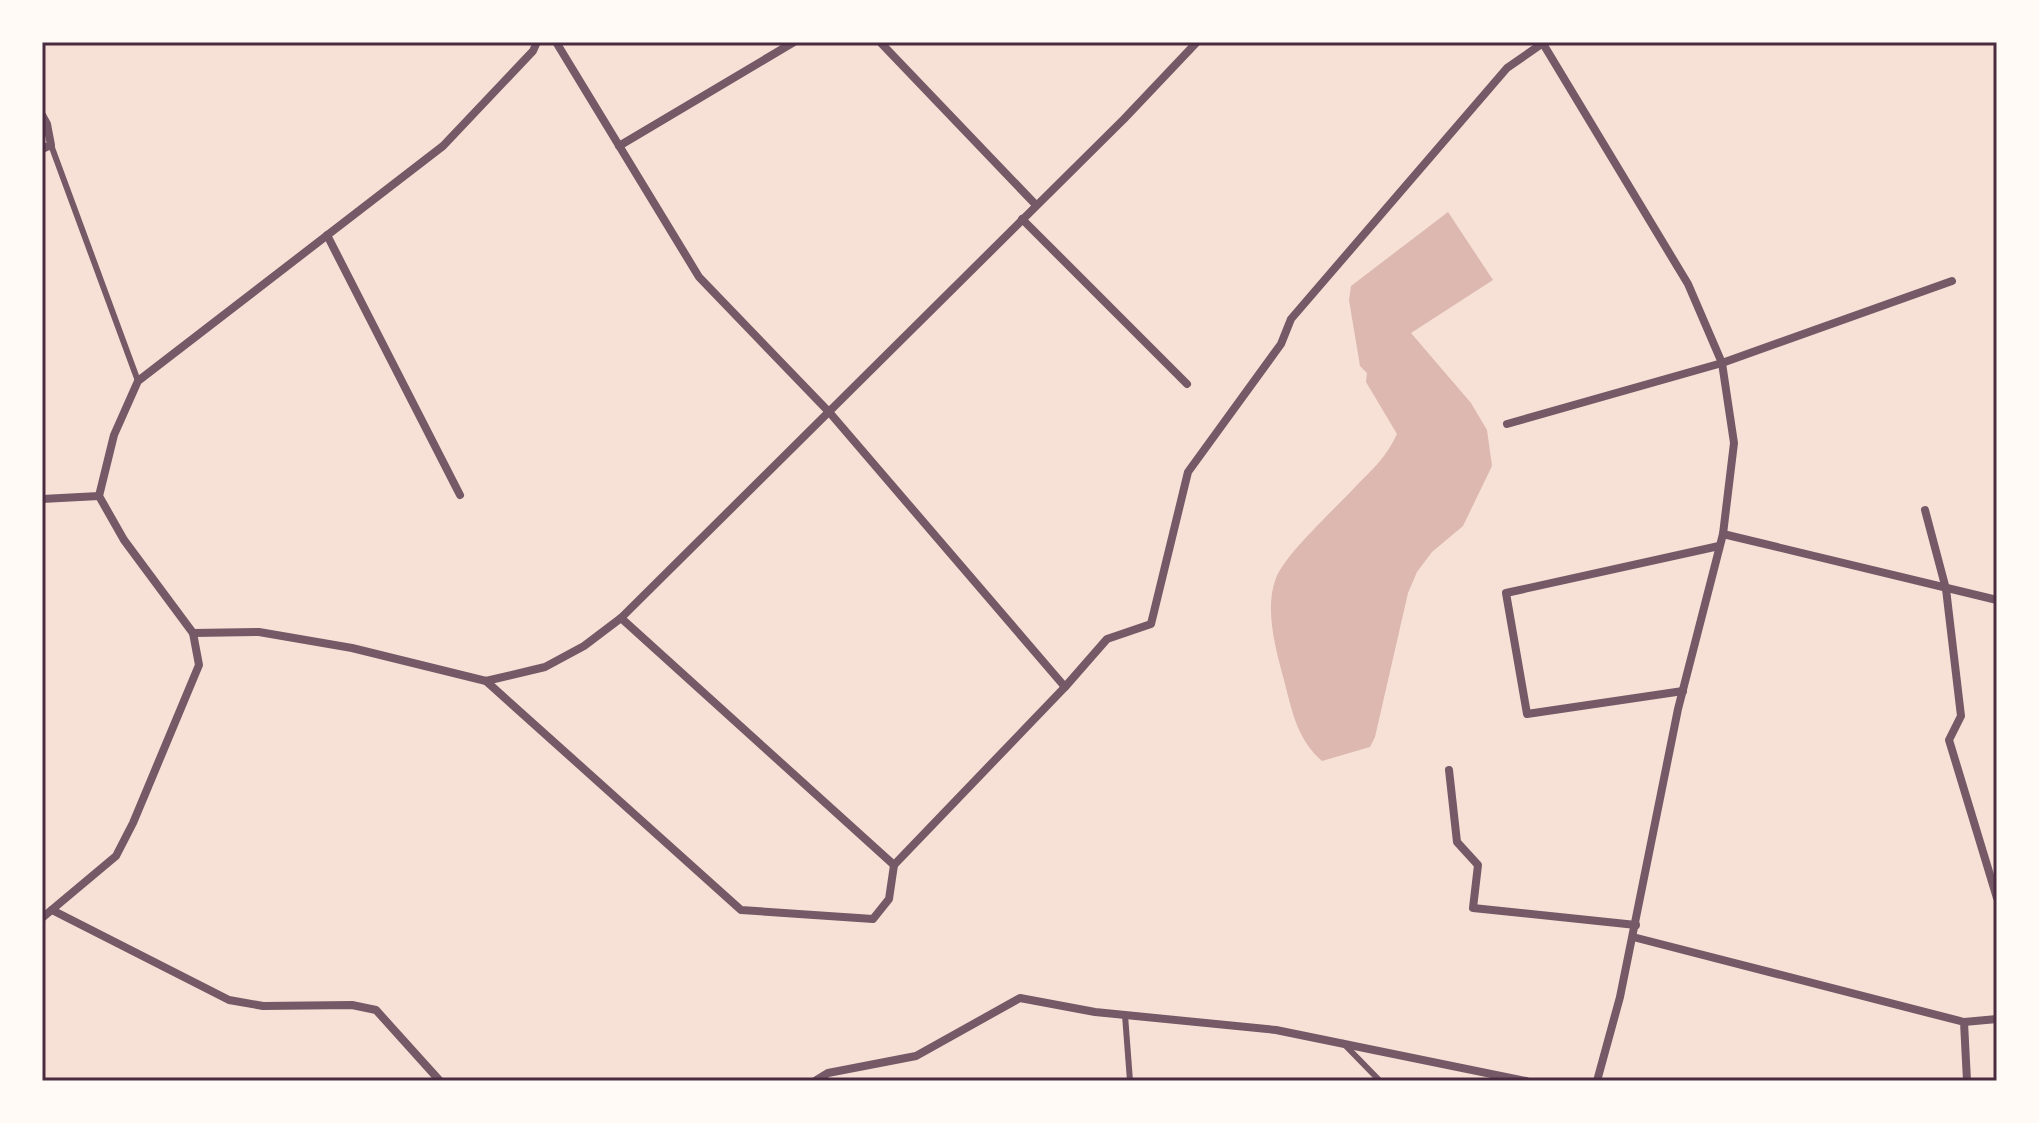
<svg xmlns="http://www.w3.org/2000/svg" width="2039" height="1123" viewBox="0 0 2039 1123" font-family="'Titillium Web',sans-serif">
<rect width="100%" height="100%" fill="#f7e1d7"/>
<path fill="#dcb8b0" d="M1448,212L1493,280L1411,333L1471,403L1487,430L1492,466L1463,526L1432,552L1417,572L1408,593L1375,737L1370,747L1322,761C1297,739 1292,711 1284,680C1276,650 1264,609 1276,578C1286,553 1336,508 1356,486C1373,469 1387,456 1397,434L1366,382L1367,373L1360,366L1349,300L1351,286Z"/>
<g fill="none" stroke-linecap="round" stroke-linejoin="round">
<g stroke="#755966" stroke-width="6">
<polyline points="51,145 138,381"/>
<polyline points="1125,1015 1130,1081"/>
<polyline points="1343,1043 1380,1081"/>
</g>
<g stroke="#755966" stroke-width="8">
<polyline points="556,42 699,277 830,413 1065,687"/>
<polyline points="880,42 1036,205"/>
<polyline points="1542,42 1688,284 1722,363 1734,443 1723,534 1678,709 1620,997 1597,1081"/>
<polyline points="42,115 47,124 51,145 42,149"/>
<polyline points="619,146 794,42"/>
<polyline points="1022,219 1187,384"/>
<polyline points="327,235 460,495"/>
<polyline points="1507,424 1722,363 1952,281"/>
<polyline points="42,499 99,496"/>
<polyline points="1925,510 1946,589 1961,716 1949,740 1997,898"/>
<polyline points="1723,534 1997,600"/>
<polyline points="621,618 894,865"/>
<polyline points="193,633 259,632 352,648 486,681 545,667 584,646 621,618 1124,119 1197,42"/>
<polyline points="486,681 741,910 873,919 889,899 894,865 1065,687 1107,639 1151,624 1188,472 1281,344 1291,319 1507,68 1543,43"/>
<polyline points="1683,691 1527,714 1506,593 1719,546"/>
<polyline points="1449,770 1457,842 1478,865 1473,908 1636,925"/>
<polyline points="52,910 229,1000 263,1006 352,1005 376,1010 440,1081"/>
<polyline points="42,918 116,856 133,823 199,665 193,633 124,540 99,496 114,435 138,381 443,146 533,51 537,42"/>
<polyline points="1633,937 1964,1022 1967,1081"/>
<polyline points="1964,1022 1997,1019"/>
<polyline points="815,1081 828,1073 916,1056 1020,998 1095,1012 1276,1030 1526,1081"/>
</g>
</g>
<rect width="2039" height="1123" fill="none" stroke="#fffaf5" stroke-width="88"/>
<rect x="44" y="44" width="1951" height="1035" fill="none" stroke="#4a2c40" stroke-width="3"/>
</svg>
